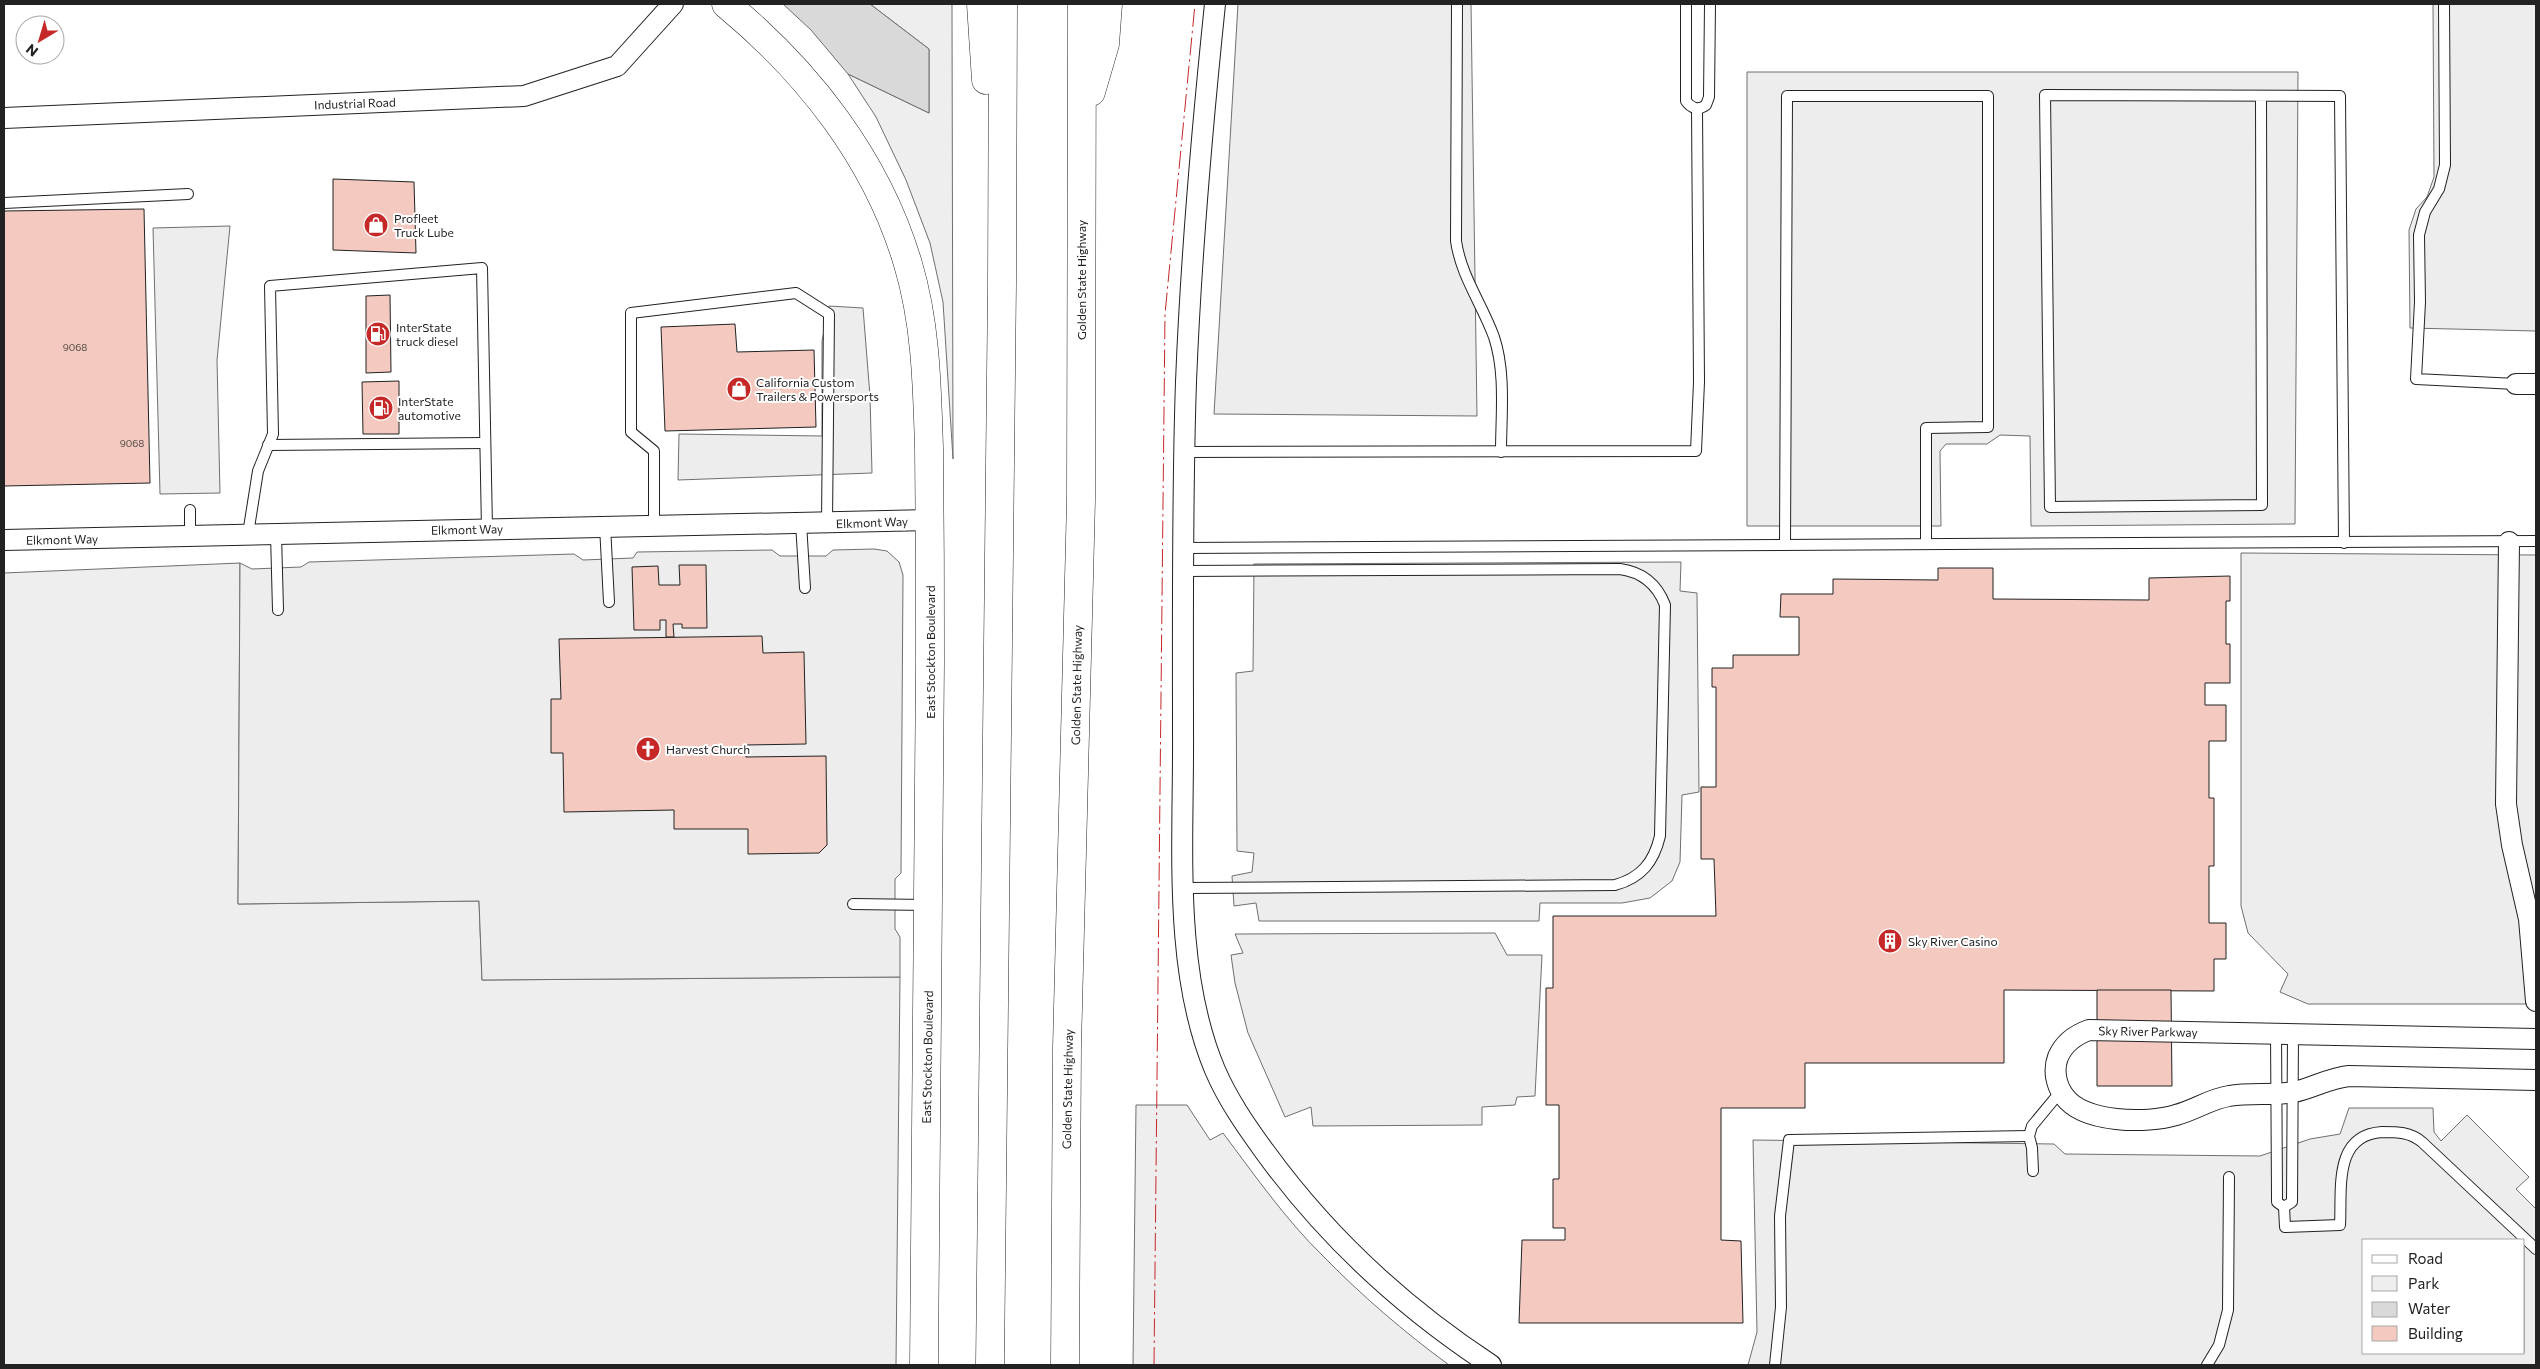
<svg xmlns="http://www.w3.org/2000/svg" width="2540" height="1369" viewBox="0 0 2540 1369" font-family="Commissioner,sans-serif">
<rect width="100%" height="100%" fill="#fff"/>
<g fill="#eee" stroke="#6f6f6f">
<polygon points="870,4 952,4 953,459 943,302 930,243 906,180 876,117 848,74 929,113 929,49"/>
<polygon points="240,563 238,904 479,901 482,980 900,977 896,1365 4,1365 4,573"/>
<path d="M1136,1105H1187L1210,1140L1223,1133C1253,1173 1286,1220 1322,1255C1361,1295 1404,1332 1449,1365H1133Z"/>
</g>
<g fill="#ededed" stroke="#6f6f6f" fill-rule="evenodd">
<polygon points="1238,4 1471,4 1477,416 1214,414"/>
<polygon points="2433,4 2536,4 2536,331 2410,328 2409,230 2416,209 2427,197 2434,177"/>
<polygon points="1747,72 2298,72 2295,524 2031,526 2030,436 2000,435 1987,444 1946,444 1940,451 1941,526 1747,526"/>
<polygon points="230,226 217,360 220,493 160,494 153,228"/>
<polygon points="829,306 863,308 870,396 872,473 678,480 679,434 822,436 822,341"/>
<polygon points="874,549 887,551 899,562 903,575 901,873 895,879 895,929 900,937 900,977 482,980 479,901 238,904 240,563 252,569 301,567 309,562 574,554 583,560 633,558 637,552 772,550 780,556 826,556 833,550"/>
<polygon points="2241,553 2536,555 2536,1004 2308,1004 2280,992 2288,974 2248,933 2241,906"/>
<polygon points="1681,562 1680,591 1697,593 1699,792 1682,795 1680,862 1672,881 1650,898 1622,903 1540,903 1539,921 1259,921 1256,903 1234,906 1232,876 1252,872 1254,853 1237,851 1236,673 1253,671 1254,564"/>
<polygon points="1495,933 1507,955 1542,955 1535,1096 1517,1097 1515,1105 1482,1107 1482,1125 1313,1126 1311,1107 1285,1117 1248,1033 1235,983 1231,955 1243,953 1235,934"/>
<path d="M2349,1108H2433L2434,1132L2441,1141L2467,1115L2529,1177L2516,1189L2536,1209V1365H1748L1757,1332L1753,1140L2054,1144L2065,1154L2260,1156L2310,1139L2340,1134ZM2364,1240H2524V1353H2364Z"/>
</g>
<polygon fill="#d9d9d9" stroke="#6f6f6f" points="783,4 870,4 929,49 929,113 848,74 811,30"/>
<g fill="#f3c9c0" stroke="#222">
<polygon points="333,179 414,182 416,253 333,250"/>
<polygon points="144,209 150,483 4,486 4,211"/>
<polygon points="390,295 391,372 366,373 366,296"/>
<polygon points="735,324 737,352 814,350 816,427 665,431 661,327"/>
<polygon points="399,381 399,434 363,434 362,382"/>
<polygon points="679,565 706,565 707,628 682,628 682,624 673,624 674,637 666,637 666,620 660,620 660,630 634,630 632,567 658,566 659,585 680,585"/>
<polygon points="1938,568 1993,568 1993,599 2149,600 2149,578 2230,576 2230,601 2226,601 2226,644 2230,644 2230,683 2205,683 2205,705 2226,705 2226,741 2209,741 2209,798 2214,798 2214,866 2209,866 2209,923 2226,923 2226,959 2214,959 2214,991 2004,990 2004,1063 1805,1063 1805,1108 1721,1108 1721,1240 1741,1241 1743,1323 1519,1323 1522,1240 1565,1240 1565,1228 1553,1228 1553,1179 1559,1179 1559,1105 1546,1105 1546,988 1553,988 1553,916 1716,916 1714,859 1701,859 1701,787 1716,787 1716,687 1712,687 1712,668 1733,668 1733,655 1799,655 1799,617 1780,617 1781,594 1833,594 1833,579 1938,580"/>
<polygon points="762,636 763,653 804,652 806,744 745,745 746,757 826,756 827,845 819,853 748,854 748,829 674,829 674,810 564,812 563,753 551,753 551,699 561,699 559,639"/>
<polygon points="2097,990 2171,990 2172,1086 2097,1086"/>
</g>
<g fill="none" stroke-linecap="round" stroke-linejoin="round">
<defs>
<g id="service">
<path d="M1457,4L1456,241C1461,276 1482,304 1494,337C1506,373 1501,415 1501,452"/>
<path d="M1686,4V101C1691,108 1698,111 1706,105L1709,97L1710,4"/>
<polyline points="2444,4 2445,165 2439,189 2425,212 2419,235 2420,302 2416,379 2516,384"/>
<polyline points="2261,96 2262,505 2050,507 2045,95 2340,96 2344,543"/>
<polyline points="4,203 188,194"/>
<polyline points="268,445 485,443"/>
<polyline points="1184,452 1696,451 1699,382 1697,109"/>
<polyline points="801,523 805,588"/>
<polyline points="654,525 654,451 631,432 631,313 796,293 829,314 827,523"/>
<polyline points="605,526 609,602"/>
<polyline points="248,534 258,471 273,434 270,286 482,268 487,529"/>
<polyline points="276,534 278,610"/>
<polyline points="190,536 190,510"/>
<polyline points="1785,545 1787,96 1988,96 1988,427 1926,428 1926,544"/>
<polyline points="1183,548 2536,541"/>
<path d="M1183,571L1620,569C1642,572 1657,584 1665,605L1660,836C1654,862 1641,878 1615,885L1184,888"/>
<polyline points="853,904 927,905"/>
<polyline points="2276,1032 2277,1197 2277,1202 2284,1207"/>
<polyline points="2033,1171 2032,1148 2029,1136 2032,1126 2061,1091"/>
<path d="M2284,1207L2285,1227L2340,1225C2342,1189 2333,1135 2382,1132C2398,1132 2410,1132 2422,1142L2536,1249"/>
<polyline points="2284,1207 2292,1202 2293,1033"/>
<polyline points="1775,1365 1781,1307 1780,1216 1789,1140 2029,1136"/>
<polyline points="2207,1365 2219,1345 2228,1310 2229,1177"/>
</g>
<g id="minor">
<path d="M1215,4C1202,129 1191,255 1186,382C1182,498 1183,615 1183,731C1184,840 1172,968 1215,1070C1228,1100 1246,1126 1265,1152C1326,1236 1404,1308 1491,1365"/>
<polyline points="4,118 524,96 617,66 673,4"/>
<polyline points="2516,384 2536,384"/>
<polyline points="4,540 930,520"/>
<polyline points="2509,542 2506,804 2512,845 2529,919 2536,1001"/>
<path d="M2536,1039L2089,1030C2075,1035 2064,1043 2058,1057C2053,1070 2056,1085 2064,1096C2083,1123 2147,1124 2176,1115C2195,1110 2210,1099 2229,1096C2251,1092 2273,1096 2294,1092C2313,1088 2329,1078 2349,1076L2536,1080"/>
</g>
<path id="secondary" d="M726,4C808,72 877,159 908,264C926,324 927,386 929,448C930,520 930,591 930,663C928,897 926,1131 924,1365"/>
<g id="motorway">
<polyline points="981,4 986,80"/>
<polyline points="1091,92 1105,44 1108,4"/>
<polyline points="990,1365 1002,284 1003,4"/>
<polyline points="1065,1365 1067,1047 1081,500 1082,4"/>
</g>
</defs>
<use href="#service" stroke="#222" stroke-width="12"/>
<use href="#minor" stroke="#222" stroke-width="22"/>
<use href="#secondary" stroke="#222" stroke-width="29"/>
<use href="#motorway" stroke="#222" stroke-width="29"/>
<use href="#service" stroke="#fff" stroke-width="10"/>
<use href="#minor" stroke="#fff" stroke-width="20"/>
<use href="#secondary" stroke="#fff" stroke-width="28"/>
<use href="#motorway" stroke="#fff" stroke-width="28"/>
<polyline stroke="#c62828" stroke-width="1" stroke-dasharray="18 4 2.5 4" stroke-linecap="butt" points="1154,1365 1165,314 1195,4"/>
</g>
<defs>
<symbol id="shop-disc" viewBox="-11 -11 22 22"><circle r="9.5" fill="#c62828" stroke="#fff"/><path d="M-5-2.5h2.3a2.7 3.5 0 0 1 5.4 0H5L5.5 6h-11ZM-1.5-2.5h3a1.5 2.3 0 0 0-3 0Z" fill="#fff"/></symbol>
<symbol id="fuel-disc" viewBox="-11 -11 22 22"><circle r="9.5" fill="#c62828" stroke="#fff"/><path d="M-5.5-6h7V0h2V4h1.3V-2.5L3-4.5l.8-.8L6-3V5H2.5V1h-1V6h-7ZM-4.2-4.7v3.2H.2V-4.7Z" fill="#fff"/></symbol>
<symbol id="church-disc" viewBox="-11 -11 22 22"><circle r="9.5" fill="#c62828" stroke="#fff"/><path d="M-1.2-6h2.4v3.5h3.3v2.4h-3.3V6h-2.4V-.1h-3.3v-2.4h3.3Z" fill="#fff"/></symbol>
<symbol id="building-disc" viewBox="-11 -11 22 22"><circle r="9.5" fill="#c62828" stroke="#fff"/><path d="M-4-6H4V6H1V3H-1V6H-4ZM-2.5-4.3h1.7v1.8h-1.7ZM.8-4.3h1.7v1.8H.8ZM-2.5-1h1.7V.8h-1.7ZM.8-1h1.7V.8H.8Z" fill="#fff"/></symbol>
</defs>
<g fill-rule="evenodd">
<use href="#shop-disc" x="362" y="211" width="28" height="28"/>
<use href="#fuel-disc" x="364" y="320" width="28" height="28"/>
<use href="#shop-disc" x="725" y="375" width="28" height="28"/>
<use href="#fuel-disc" x="367" y="394" width="28" height="28"/>
<use href="#church-disc" x="634" y="735" width="28" height="28"/>
<use href="#building-disc" x="1876" y="927" width="28" height="28"/>
</g>
<g text-anchor="middle" dominant-baseline="central" stroke-width="4" stroke-linejoin="round" paint-order="stroke">
<g font-size="10" fill="#564c4a">
<text x="75" y="347">9068</text>
<text x="132" y="443">9068</text>
</g>
<g font-size="12" fill="#222" stroke="#fff">
<text transform="translate(355 103) rotate(-2)">Industrial Road</text>
<text transform="translate(1081 280) rotate(-90)">Golden State Highway</text>
<text transform="translate(872 522) rotate(-2)">Elkmont Way</text>
<text transform="translate(467 529) rotate(-1)">Elkmont Way</text>
<text transform="translate(62 539) rotate(-1)">Elkmont Way</text>
<text transform="translate(930 652) rotate(-90)">East Stockton Boulevard</text>
<text transform="translate(1076 685) rotate(-89)">Golden State Highway</text>
<text transform="translate(2148 1031) rotate(1)">Sky River Parkway</text>
<text transform="translate(927 1057) rotate(-89)">East Stockton Boulevard</text>
<text transform="translate(1067 1089) rotate(-89)">Golden State Highway</text>
</g>
<g font-size="12" fill="#222" stroke="#fff" text-anchor="start">
<text x="394" y="218">Profleet<tspan x="394" dy="14">Truck Lube</tspan></text>
<text x="396" y="327">InterState<tspan x="396" dy="14">truck diesel</tspan></text>
<text x="756" y="382">California Custom<tspan x="756" dy="14">Trailers &amp; Powersports</tspan></text>
<text x="398" y="401">InterState<tspan x="398" dy="14">automotive</tspan></text>
<text x="666" y="749">Harvest Church</text>
<text x="1908" y="941">Sky River Casino</text>
</g>
</g>
<rect width="2540" height="1369" fill="none" stroke="#222222" stroke-width="10"/>
<rect x="2362" y="1239" width="162" height="115" fill="#ffffff" stroke="#a7a7a7"/>
<rect x="2372" y="1255" width="25" height="8" fill="#ffffff" stroke="#a7a7a7"/>
<text x="2408" y="1264" font-size="15" fill="#222222">Road</text>
<rect x="2372" y="1276" width="25" height="15" fill="#eeeeee" stroke="#a7a7a7"/>
<text x="2408" y="1289" font-size="15" fill="#222222">Park</text>
<rect x="2372" y="1302" width="25" height="15" fill="#d9d9d9" stroke="#a7a7a7"/>
<text x="2408" y="1314" font-size="15" fill="#222222">Water</text>
<rect x="2372" y="1326" width="25" height="15" fill="#f3c9c0" stroke="#a7a7a7"/>
<text x="2408" y="1339" font-size="15" fill="#222222">Building</text>
<g transform="translate(40 40) rotate(218)"><circle r="24" fill="#ffffff" stroke="#a7a7a7"/>
<path d="M0-4L9 19L0 12L-9 19Z" fill="#c62828"/>
<text y="-8" font-size="14" font-weight="bold" text-anchor="middle" fill="#222222">N</text>
</g>
</svg>
